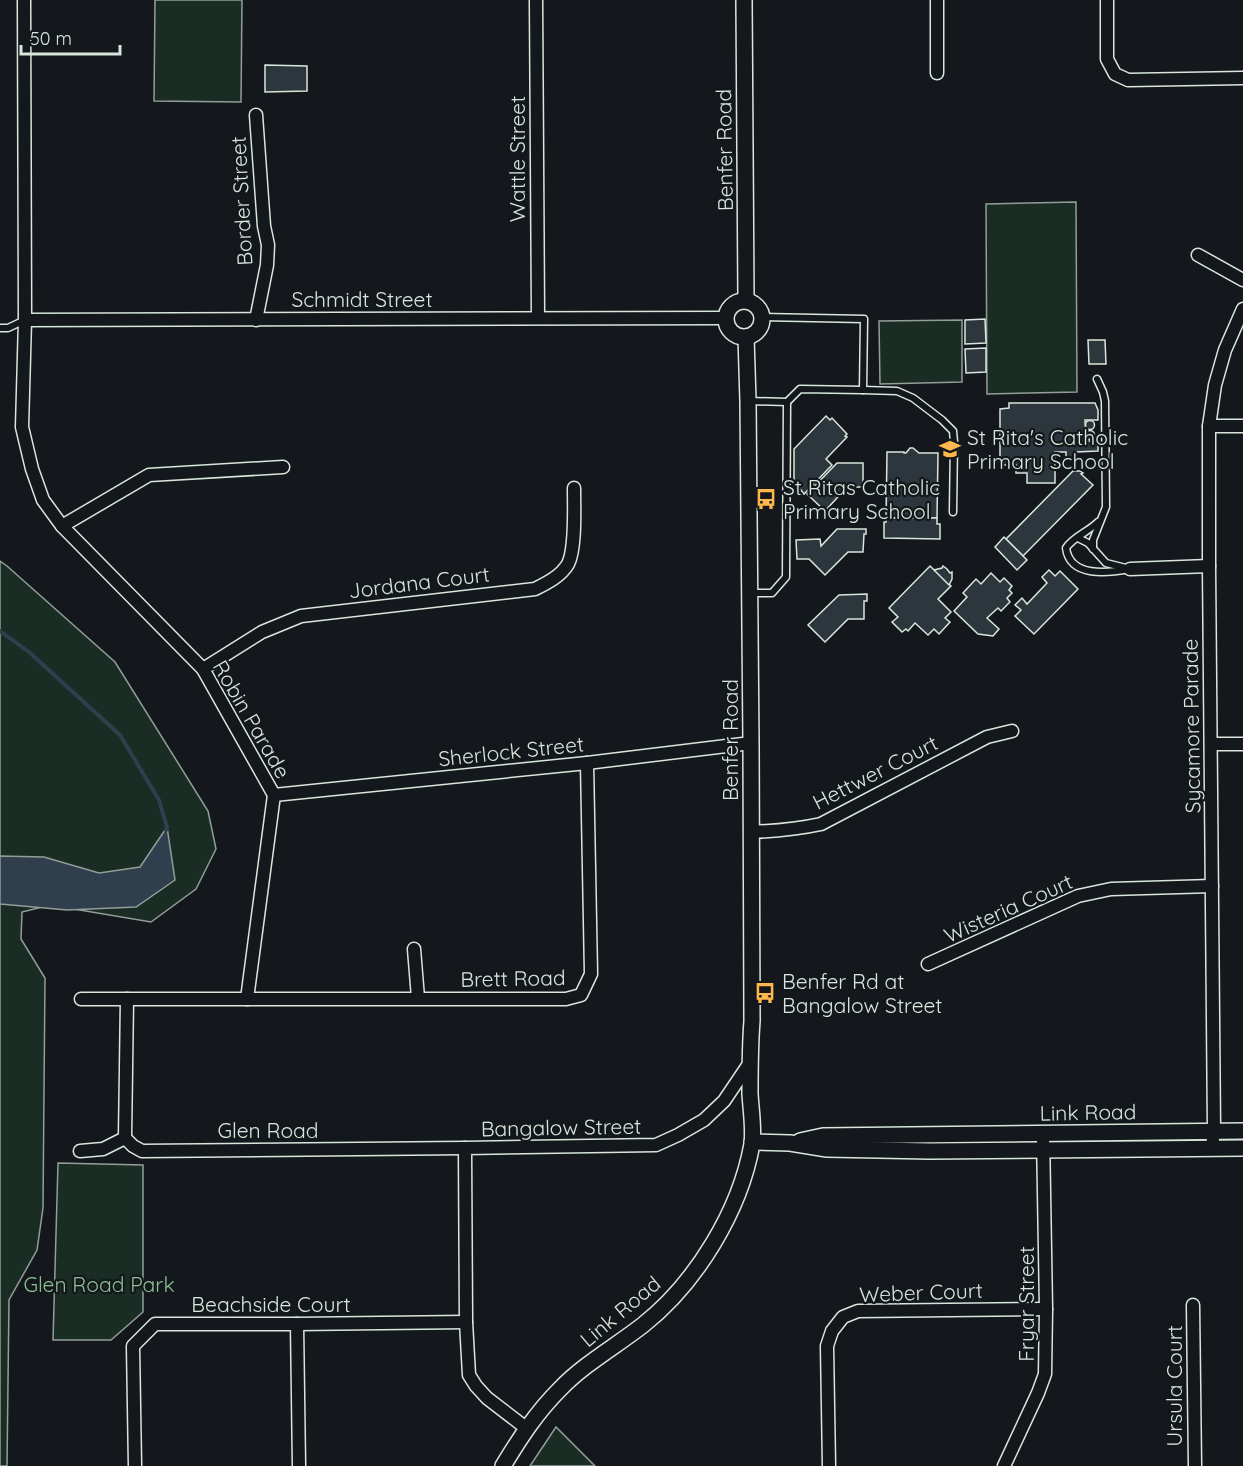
<svg xmlns="http://www.w3.org/2000/svg" width="1243" height="1466" viewBox="0 0 1243 1466" font-family="Quicksand,sans-serif">
<rect width="100%" height="100%" fill="#14181c"/>
<g fill="#1a2d24" stroke="#939e99" stroke-width="1.5">
<polygon points="155,0 242,0 241,102 154,101"/>
<polygon points="1076,202 1077,392 987,394 986,204"/>
<polygon points="962,320 962,382 880,384 879,321"/>
<polygon points="0,561 7,566 115,662 208,811 216,849 196,889 151,922 50,905 22,912 21,939 45,978 43,1208 37,1250 9,1300 7,1466 0,1466"/>
<polygon points="58,1163 143,1165 143,1312 111,1340 53,1340"/>
<polygon points="556,1427 595,1466 530,1466"/>
</g>
<polygon fill="#2f3f4d" stroke="#939e99" stroke-width="1.5" points="167,827 175,880 136,907 67,910 0,904 0,856 44,857 99,873 140,867"/>
<g fill="none" stroke-linecap="round" stroke-linejoin="round">
<polyline stroke="#2f3f4d" stroke-width="4" points="0,631 29,652 120,735 159,800 167,827 166,830"/>
</g>
<g fill="#2c363c" stroke="#d8e6dc" stroke-width="1.5">
<polygon points="265,65 307,66 307,91 265,92"/>
<polygon points="985,319 986,343 965,344 965,320"/>
<polygon points="1088,340 1105,340 1106,364 1089,364"/>
<polygon points="986,348 986,372 966,373 965,349"/>
<polygon points="1009,403 1095,403 1098,410 1098,420 1085,420 1086,441 1098,441 1098,451 1076,452 1077,460 1066,460 1066,452 1055,452 1055,483 1027,483 1027,473 1016,473 1016,465 1000,465 1000,409 1009,408"/>
<polygon points="826,416 830,420 832,418 847,434 845,436 847,437 826,459 832,465 804,494 794,481 794,449"/>
<circle cx="1090" cy="425" r="4.5"/>
<circle cx="1090" cy="435" r="4.5"/>
<polygon points="910,448 913,448 919,453 938,453 937,518 886,518 887,452 904,452 904,453 906,453"/>
<polygon points="837,463 863,463 863,487 847,487 825,511 807,494"/>
<polygon points="1073,471 1080,471 1083,473 1081,474 1093,485 1023,556 1006,539"/>
<polygon points="886,518 937,518 937,524 940,524 940,539 884,538 884,522 886,522"/>
<polygon points="837,529 866,529 866,534 864,534 863,552 848,552 825,575 809,559 797,559 796,540 820,539 821,546"/>
<polygon points="1004,537 1027,560 1017,570 995,547"/>
<polygon points="930,566 951,586 938,599 951,612 945,618 950,622 939,634 934,629 928,635 915,623 908,631 906,629 902,632 892,622 898,617 889,608"/>
<polygon points="943,566 947,569 950,573 952,572 952,579 949,585 934,570 942,568"/>
<polygon points="1049,570 1055,576 1060,571 1078,589 1034,634 1015,616 1021,610 1015,605 1022,598 1027,604 1047,583 1042,577"/>
<polygon points="991,573 1000,582 1004,578 1012,586 1009,590 1012,593 1007,598 1010,602 1001,611 998,608 987,618 999,629 993,636 978,634 954,611 967,597 963,593 976,579 981,584"/>
<polygon points="867,594 867,601 864,601 864,619 848,619 825,642 808,625 839,595"/>
</g>
<g fill="none" stroke-linecap="round" stroke-linejoin="round">
<defs>
<g id="service">
<polyline points="0,328 8,328 25,320"/>
<polyline points="863,390 897,391 913,398 942,420 953,431 954,442 953,512"/>
<polyline points="748,401 787,402"/>
<path d="M1098,522C1088,532 1073,537 1066,548C1070,578 1108,573 1130,569"/>
<polyline points="1078,538 1088,543 1106,563 1126,568"/>
<polyline points="1093,549 1093,540 1106,507 1105,401 1103,392 1097,379"/>
<polyline points="750,593 772,593 786,577 787,402 800,389 863,390 864,319 762,317"/>
</g>
<g id="minor">
<polyline points="24,0 25,320 22,427 32,469 43,500 62,526 203,669 274,795 247,999 81,999"/>
<polyline points="536,0 538,317"/>
<polyline points="937,0 937,73"/>
<polyline points="1107,0 1107,59 1115,74 1128,80 1243,78"/>
<polyline points="1198,255 1243,280"/>
<polyline points="25,320 726,318"/>
<polyline points="256,320 267,265 268,245 264,226 256,115"/>
<polyline points="1209,426 1243,426"/>
<polyline points="62,526 149,475 283,467"/>
<polyline points="1130,569 1209,566"/>
<path d="M203,669L262,632L301,616L535,589C547,583 561,576 568,564C576,549 574,506 574,488"/>
<polyline points="1211,744 1243,744"/>
<polyline points="274,795 587,763 751,743"/>
<path d="M752,832C775,831 798,829 821,824L987,737L1012,731"/>
<polyline points="414,949 418,998"/>
<polyline points="928,964 1078,896 1111,889 1212,886"/>
<polyline points="247,999 566,999 581,995 591,974 587,763"/>
<polyline points="125,1138 127,999"/>
<polyline points="1212,1147 1214,1131 1209,566 1209,426 1215,385 1225,350 1243,309"/>
<polyline points="80,1151 103,1149 125,1138 133,1146 142,1151 465,1148"/>
<polyline points="1193,1305 1195,1466"/>
<polyline points="297,1324 299,1466"/>
<polyline points="526,1428 487,1398 476,1386 469,1375 466,1322 465,1148 656,1145 678,1135 704,1120 724,1101 749,1064"/>
<polyline points="135,1466 133,1346 155,1324 297,1324 466,1322"/>
<polyline points="829,1466 827,1346 832,1331 843,1317 858,1311 1046,1309"/>
<polyline points="1004,1466 1038,1393 1045,1374 1046,1309 1043,1134"/>
</g>
<g id="tertiary">
<polyline points="744,0 746,300"/>
<circle cx="744" cy="319" r="18"/>
<polyline points="800,1141 823,1136 1243,1131"/>
<polyline points="752,1142 790,1143 827,1149 930,1151 1243,1148"/>
<path d="M503,1466C520,1438 536,1413 560,1389C584,1364 616,1346 643,1325C696,1283 740,1211 752,1144C754,1129 751,1110 750,1094C750,1070 750,1046 752,1021L751,743L748,401L746,337"/>
</g>
</defs>
<use href="#service" stroke="#d8e6dc" stroke-width="9"/>
<use href="#minor" stroke="#d8e6dc" stroke-width="15"/>
<use href="#tertiary" stroke="#d8e6dc" stroke-width="18"/>
<use href="#service" stroke="#14181c" stroke-width="6"/>
<use href="#minor" stroke="#14181c" stroke-width="12"/>
<use href="#tertiary" stroke="#14181c" stroke-width="15"/>
</g>
<defs>
<symbol id="school-bare" viewBox="-9 -9 18 18"><path d="M0-5L7-2L0 1L-7-2ZM-4 1L0 2.5L4 1V4Q0 6-4 4Z" fill="#ffb74d" stroke="#14181c" stroke-width="2.5" paint-order="stroke"/></symbol>
<symbol id="bus-bare" viewBox="-9 -9 18 18"><path d="M-5-6H5V4H4V6H2V4H-2V6H-4V4H-5ZM-3.5-4V0h7V-4ZM-3.5 1.2v1.5H-2V1.2ZM2 1.2v1.5H3.5V1.2Z" fill="#ffb74d" stroke="#14181c" stroke-width="2.5" paint-order="stroke"/></symbol>
</defs>
<g fill-rule="evenodd">
<use href="#school-bare" x="935" y="434" width="30" height="30"/>
<use href="#bus-bare" x="751" y="484" width="30" height="30"/>
<use href="#bus-bare" x="750" y="978" width="30" height="30"/>
</g>
<g text-anchor="middle" dominant-baseline="central" stroke-width="4.5" stroke-linejoin="round" paint-order="stroke">
<g font-size="21" fill="#d8e6dc" stroke="#14181c">
<text transform="translate(724 150) rotate(-91)">Benfer Road</text>
<text transform="translate(517 159) rotate(-90)">Wattle Street</text>
<text transform="translate(241 201) rotate(-93)">Border Street</text>
<text x="362" y="299">Schmidt Street</text>
<text transform="translate(419 582) rotate(-7)">Jordana Court</text>
<text transform="translate(252 719) rotate(60)">Robin Parade</text>
<text transform="translate(1191 726) rotate(-91)">Sycamore Parade</text>
<text transform="translate(730 740) rotate(-90)">Benfer Road</text>
<text transform="translate(511 751) rotate(-6)">Sherlock Street</text>
<text transform="translate(875 772) rotate(-27)">Hettwer Court</text>
<text transform="translate(1008 908) rotate(-24)">Wisteria Court</text>
<text transform="translate(513 978) rotate(-1)">Brett Road</text>
<text transform="translate(1088 1112) rotate(-1)">Link Road</text>
<text transform="translate(561 1127) rotate(-1)">Bangalow Street</text>
<text x="268" y="1130">Glen Road</text>
<text transform="translate(921 1292) rotate(-2)">Weber Court</text>
<text x="271" y="1304">Beachside Court</text>
<text transform="translate(1026 1304) rotate(-90)">Fryar Street</text>
<text transform="translate(620 1311) rotate(-40)">Link Road</text>
<text transform="translate(1174 1386) rotate(-90)">Ursula Court</text>
</g>
<g font-size="21" fill="#d8e6dc" stroke="#14181c" text-anchor="start">
<text x="967" y="437">St Rita's Catholic<tspan x="967" dy="24">Primary School</tspan></text>
<text x="783" y="487">St Ritas Catholic<tspan x="783" dy="24">Primary School</tspan></text>
<text x="782" y="981">Benfer Rd at<tspan x="782" dy="24">Bangalow Street</tspan></text>
</g>
<g font-size="21" fill="#8ac095" stroke="#14181c">
<text x="99" y="1284">Glen Road Park</text>
</g>
</g>
<path d="M21 45v9h99v-9" fill="none" stroke="#d8e6dc" stroke-width="3"/>
<text x="30" y="45" font-size="18" fill="#d8e6dc" stroke="#14181c" stroke-width="4.5" paint-order="stroke">50 m</text>
</svg>
